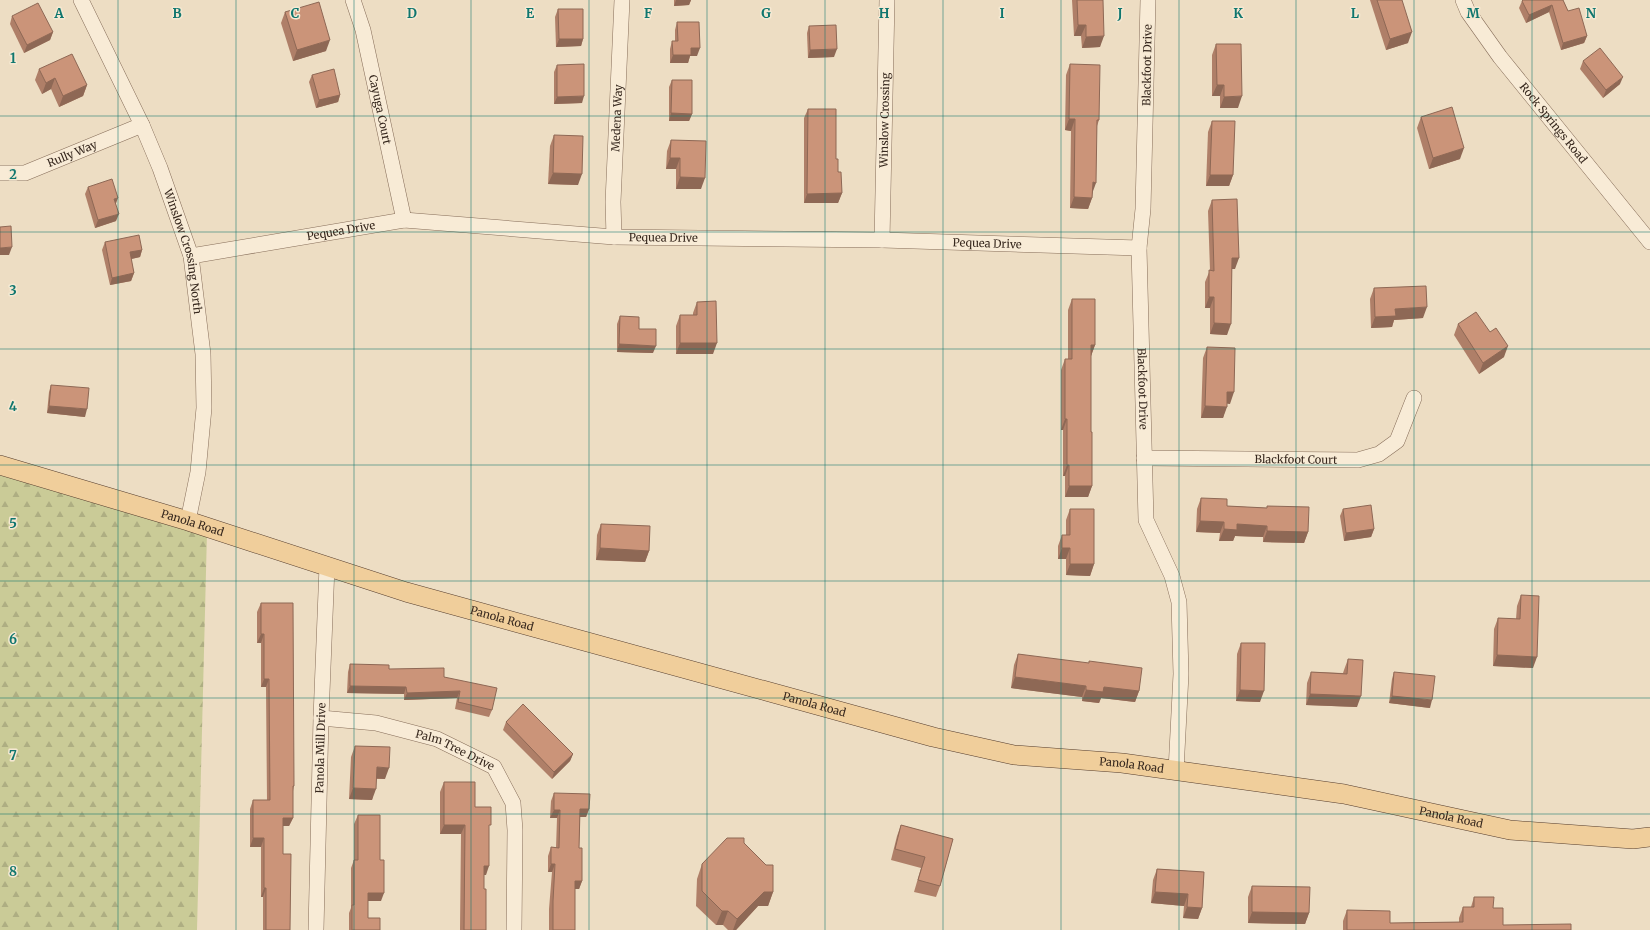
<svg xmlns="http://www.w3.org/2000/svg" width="1650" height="930" viewBox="0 0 1650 930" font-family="Merriweather,serif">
<defs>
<pattern id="forest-firs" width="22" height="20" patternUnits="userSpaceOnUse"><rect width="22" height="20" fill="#cacb97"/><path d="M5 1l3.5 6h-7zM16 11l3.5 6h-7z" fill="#aeae82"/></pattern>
</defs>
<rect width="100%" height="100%" fill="#edddc3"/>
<polygon fill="url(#forest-firs)" points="0,460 207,532 197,930 0,930"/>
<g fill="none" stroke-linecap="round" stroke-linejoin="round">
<defs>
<g id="minor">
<path id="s1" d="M81,0L142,125L160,168L191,256L203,354L204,408L198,472L188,521"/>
<path id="s2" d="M353,0L363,30L404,220"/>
<path id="s3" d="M1148,0L1143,209L1139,248L1146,520L1172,576L1179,602L1181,674L1176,771"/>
<path id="s4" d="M1463,0L1468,12L1500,57L1650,242"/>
<path id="s5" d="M0,173H25L142,125"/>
<path id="s6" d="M614,237L613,202L622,0"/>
<path id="s7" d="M882,240L887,0"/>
<path id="s8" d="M191,256L404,220L614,237L882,240L1139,248"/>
<path id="s9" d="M1144,458L1358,460L1379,454L1397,441L1414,398"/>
<path id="s10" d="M321,718L376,723L437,739L494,767L513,803L515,830L514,930"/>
<path id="s11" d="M316,930L321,718L327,566"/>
</g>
<g id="major">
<path id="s12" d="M0,465L188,521L406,592L933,737L1014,755L1122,763L1344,794L1510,830L1633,839L1650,837"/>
</g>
</defs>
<use href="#minor" stroke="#876e5a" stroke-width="16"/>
<use href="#major" stroke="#553d2e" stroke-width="20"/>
<use href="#minor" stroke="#f8ebd6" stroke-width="15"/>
<use href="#major" stroke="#f0ce9b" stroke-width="19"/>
</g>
<g fill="#af7f68">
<polygon points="674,0 691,0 689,5 674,6"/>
<polygon points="1072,0 1103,0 1100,47 1082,48 1081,36 1074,36"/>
<polygon points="1370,0 1402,0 1408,43 1386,50"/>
<polygon points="1563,0 1568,11 1587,36 1584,43 1561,50 1549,12 1526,23 1519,8 1522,1"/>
<polygon points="558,9 583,39 581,46 556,47 555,17"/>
<polygon points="285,12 326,51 293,61 281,23"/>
<polygon points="12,16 53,32 50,40 24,53 10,24"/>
<polygon points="677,22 697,56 690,56 688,63 670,63 670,49 672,41 675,41 675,30"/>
<polygon points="809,26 834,57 808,58 807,33"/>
<polygon points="1216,44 1238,108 1220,108 1220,96 1212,96 1212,55"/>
<polygon points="1583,61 1620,84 1603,98 1580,69"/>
<polygon points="1070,64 1099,120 1097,126 1092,198 1088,209 1070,208 1071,131 1065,130 1066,75"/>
<polygon points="557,65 582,103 554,104 554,72"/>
<polygon points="39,69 87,85 83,96 59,107 51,89 42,94 35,80"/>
<polygon points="312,75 340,95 338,102 316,108 309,82"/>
<polygon points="672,80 692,114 689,121 669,121 669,87"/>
<polygon points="808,109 836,159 842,193 838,203 804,203 804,118"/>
<polygon points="1421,117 1460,159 1429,169 1417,128"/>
<polygon points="1212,121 1233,175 1229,186 1206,186 1208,132"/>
<polygon points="554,135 578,185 548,184 550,146"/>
<polygon points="671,140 701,189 676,189 676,169 666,169 667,151"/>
<polygon points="88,187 116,221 95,228 85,194"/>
<polygon points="1212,200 1235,269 1232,269 1227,335 1210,334 1210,308 1205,308 1205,282 1210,270 1208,211"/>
<polygon points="105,242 142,250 140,257 131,259 134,273 131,281 110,285 102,250"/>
<polygon points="1374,288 1423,318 1394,320 1392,327 1371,328 1370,299"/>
<polygon points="1072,299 1095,345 1091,356 1091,432 1092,486 1088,497 1065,497 1065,476 1063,476 1063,430 1061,430 1061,370 1065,359 1068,359 1068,310"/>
<polygon points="697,302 713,354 676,354 676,326 680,315 693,315 693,313"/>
<polygon points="620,316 639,329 653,353 617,352 617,324"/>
<polygon points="1458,324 1504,357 1479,374 1454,335"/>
<polygon points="1207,347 1230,404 1227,403 1223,418 1201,418 1203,358"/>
<polygon points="51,385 85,417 47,413 49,392"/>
<polygon points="1201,498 1227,506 1267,508 1267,506 1308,532 1304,543 1263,542 1263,537 1235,536 1233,541 1219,541 1220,533 1196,532 1197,509"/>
<polygon points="1070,509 1094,564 1090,576 1066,575 1066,559 1058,559 1058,546 1062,535 1066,535 1066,520"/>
<polygon points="1343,509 1374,529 1371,537 1344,541 1340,516"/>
<polygon points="601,524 649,551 645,562 596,560 597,535"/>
<polygon points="1521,595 1533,668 1493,666 1494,629 1498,618 1516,619 1517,606"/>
<polygon points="261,603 294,786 293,791 293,818 289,826 283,826 283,854 290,930 263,930 263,897 261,897 261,847 250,847 250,809 253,800 267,800 266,687 261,687 261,643 257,643 257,612"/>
<polygon points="1241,643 1260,702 1236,701 1237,654"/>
<polygon points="1018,654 1139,691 1135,702 1101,698 1099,703 1082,701 1082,697 1011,688 1014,665"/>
<polygon points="1348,659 1357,707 1306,705 1307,683 1311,672 1343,673 1344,670"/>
<polygon points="350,664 444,677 492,710 489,717 455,709 457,698 404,700 404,694 347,693 348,672"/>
<polygon points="1394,672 1430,708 1389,703 1392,679"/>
<polygon points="506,722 573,754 570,761 552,779 503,730"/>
<polygon points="355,746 385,779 376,779 372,800 349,799 351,757"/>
<polygon points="444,782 475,807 489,830 486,875 484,875 484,889 486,930 460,930 461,834 440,834 440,792"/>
<polygon points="554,793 589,809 586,817 580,817 579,848 582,881 579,889 575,889 575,930 549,930 549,909 552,872 548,872 548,856 551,847 556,848 557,818 550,818 551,801"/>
<polygon points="358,815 380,860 381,901 368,901 368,918 380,930 349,930 349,913 351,908 351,868 354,860 354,824"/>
<polygon points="901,825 953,839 940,886 936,897 914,892 921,868 891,860 897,836"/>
<polygon points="744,843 773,892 768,906 758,906 736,930 728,930 723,925 716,925 696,906 697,879 702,864"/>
<polygon points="1157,869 1204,872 1202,908 1198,919 1183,918 1184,906 1151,903 1153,880"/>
<polygon points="1252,886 1309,913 1305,924 1248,923 1248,897"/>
<polygon points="1474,897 1493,908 1503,925 1571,930 1343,930 1343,921 1347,910 1390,923 1459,922 1459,918 1463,907 1471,907"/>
</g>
<g fill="#8e6855">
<polygon points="676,0 691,0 689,5 674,6"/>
<polygon points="1552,5 1549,12 1526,23 1529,15"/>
<polygon points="1078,25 1086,25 1081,36 1074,36"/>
<polygon points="53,32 50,40 24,53 27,45"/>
<polygon points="1412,32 1408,43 1386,50 1390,39"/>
<polygon points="1104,36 1100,47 1082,48 1086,37"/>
<polygon points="1587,36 1584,43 1561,50 1563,43"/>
<polygon points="559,39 583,39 581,46 556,47"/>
<polygon points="330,40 326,51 293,61 297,50"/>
<polygon points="691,48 700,48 697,56 690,56 688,63 670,63 673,55"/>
<polygon points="837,49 834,57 808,58 810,50"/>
<polygon points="1623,77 1620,84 1603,98 1606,90"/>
<polygon points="55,78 51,89 42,94 46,83"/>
<polygon points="87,85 83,96 59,107 63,96"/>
<polygon points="1217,85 1224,85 1220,96 1212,96"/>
<polygon points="340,95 338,102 316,108 319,100"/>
<polygon points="584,96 582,103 554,104 557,97"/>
<polygon points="1242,96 1238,108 1220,108 1224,97"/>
<polygon points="671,113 692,114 689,121 669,121"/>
<polygon points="1069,119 1075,119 1071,131 1065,130"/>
<polygon points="1464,148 1460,159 1429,169 1433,158"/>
<polygon points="670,158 680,158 676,169 666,169"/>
<polygon points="553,173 582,174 578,185 548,184"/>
<polygon points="1210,175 1233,175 1229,186 1206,186"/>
<polygon points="680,177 705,178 701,189 676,189"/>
<polygon points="1093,182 1096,183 1092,194"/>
<polygon points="842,193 838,203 804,203 807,194"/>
<polygon points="1074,197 1092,198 1088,209 1070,208"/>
<polygon points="118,198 115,206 114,199"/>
<polygon points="119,214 116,221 95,228 98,220"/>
<polygon points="12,247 9,255 0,255 0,248"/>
<polygon points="142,250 140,257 127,260 130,252"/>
<polygon points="1232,258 1239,258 1235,269 1228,269"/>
<polygon points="134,273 131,281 110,285 112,278"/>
<polygon points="1209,297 1214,297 1210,308 1205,308"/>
<polygon points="1427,307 1423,318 1394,320 1392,327 1371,328 1375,317 1395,309"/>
<polygon points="1214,323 1231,324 1227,335 1210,334"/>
<polygon points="680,343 717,343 713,354 676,354"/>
<polygon points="619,344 656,346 653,353 617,352"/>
<polygon points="1091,345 1095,345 1091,356 1087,356"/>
<polygon points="1508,346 1504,357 1479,374 1483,363"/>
<polygon points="1227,392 1234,392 1230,404 1223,403"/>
<polygon points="49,406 87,409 85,417 47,413"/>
<polygon points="1205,406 1227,407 1223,418 1201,418"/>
<polygon points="1065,419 1067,419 1063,430 1061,430"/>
<polygon points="1067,465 1069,465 1065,476 1063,476"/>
<polygon points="1069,486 1092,486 1088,497 1065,497"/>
<polygon points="1200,521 1224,522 1220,533 1196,532"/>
<polygon points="1237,524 1267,526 1263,537 1235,536 1233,541 1219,541 1224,529"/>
<polygon points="1374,529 1371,537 1344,541 1346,533"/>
<polygon points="1267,531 1308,532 1304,543 1263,542"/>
<polygon points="600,548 649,551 645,562 596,560"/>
<polygon points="1062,548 1070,548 1066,559 1058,559"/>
<polygon points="1070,564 1094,564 1090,576 1066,575"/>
<polygon points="261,634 264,634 261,643 257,643"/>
<polygon points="1497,655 1537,657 1533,668 1493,666"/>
<polygon points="1015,677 1086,686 1082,697 1011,688"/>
<polygon points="264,679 269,679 266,687 261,687"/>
<polygon points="350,686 406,687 404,694 347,693"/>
<polygon points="1104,687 1139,691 1135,702 1101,698 1099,703 1082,701 1086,690"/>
<polygon points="1240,690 1264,691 1260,702 1236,701"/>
<polygon points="460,691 457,698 404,700 407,693"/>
<polygon points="1310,694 1361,696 1357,707 1306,705"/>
<polygon points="1392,696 1432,700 1430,708 1389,703"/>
<polygon points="573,754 570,761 552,779 554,772"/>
<polygon points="377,767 389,768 385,779 373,778"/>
<polygon points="353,788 376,789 372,800 349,799"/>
<polygon points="580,809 589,809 586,817 577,817"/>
<polygon points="554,810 560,810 557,818 550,818"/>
<polygon points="283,818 293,818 289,826 280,826"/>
<polygon points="444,825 465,825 461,834 440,834"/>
<polygon points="253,838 264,838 261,847 250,847"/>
<polygon points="551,864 555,864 552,872 548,872"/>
<polygon points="484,866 489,866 486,875 481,875"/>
<polygon points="575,881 582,881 579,889 572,889"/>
<polygon points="264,888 266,888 263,897 261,897"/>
<polygon points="764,892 773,892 768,906 758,906 736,930 733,930 737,919"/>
<polygon points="1155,892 1188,894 1184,906 1151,903"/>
<polygon points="368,893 384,893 381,901 365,901"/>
<polygon points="1187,907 1202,908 1198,919 1183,918"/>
<polygon points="722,911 728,911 723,925 716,925"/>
<polygon points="1252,912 1309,913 1305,924 1248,923"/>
</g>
<g fill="#cb9479" stroke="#8e6855">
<polygon points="1077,0 1103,0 1104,36 1086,37 1086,25 1078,25"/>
<polygon points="1377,0 1402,0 1412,32 1390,39"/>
<polygon points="1523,0 1563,0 1568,11 1579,8 1587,36 1563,43 1552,5 1529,15 1522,1"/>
<polygon points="319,2 330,40 297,50 285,12"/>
<polygon points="38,3 53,32 27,45 12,16"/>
<polygon points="558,9 583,9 583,39 559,39"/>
<polygon points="677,22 699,22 700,48 691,48 691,55 673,55 672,41 678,41"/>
<polygon points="836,25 837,49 810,50 809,26"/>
<polygon points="1216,44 1241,44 1242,96 1224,97 1224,85 1217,85"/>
<polygon points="1600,48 1623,77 1606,90 1583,61"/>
<polygon points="72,54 87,85 63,96 55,78 46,83 39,69"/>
<polygon points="584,64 584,96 557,97 557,65"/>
<polygon points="1070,64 1100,65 1099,120 1097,120 1096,183 1093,182 1092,198 1074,197 1075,119 1069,119"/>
<polygon points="334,69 340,95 319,100 312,75"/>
<polygon points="672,80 692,80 692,114 671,113"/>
<polygon points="1452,107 1464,148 1433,158 1421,117"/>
<polygon points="808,109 836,109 836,159 838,159 838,172 841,172 842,193 807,194"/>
<polygon points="1212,121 1235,121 1233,175 1210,175"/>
<polygon points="554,135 583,136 582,174 553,173"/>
<polygon points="671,140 706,141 705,178 680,177 680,158 670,158"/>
<polygon points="112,179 118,198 114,199 119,214 98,220 88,187"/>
<polygon points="1237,199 1239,258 1232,258 1231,324 1214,323 1214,297 1209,297 1209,270 1214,271 1212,200"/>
<polygon points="11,226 12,247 0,248 0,227"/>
<polygon points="139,235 142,250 130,252 134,273 112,278 105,242"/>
<polygon points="1426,286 1427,307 1395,309 1396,316 1375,317 1374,288"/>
<polygon points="1072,299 1095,299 1095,345 1091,345 1091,432 1092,432 1092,486 1069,486 1069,465 1067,465 1067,419 1065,419 1065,359 1072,359"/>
<polygon points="716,301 717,343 680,343 680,315 697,315 697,302"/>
<polygon points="1476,312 1490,332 1496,328 1508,346 1483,363 1458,324"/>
<polygon points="620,316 639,317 639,329 656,329 656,346 619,344"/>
<polygon points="1207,347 1235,348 1234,392 1227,392 1227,407 1205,406"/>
<polygon points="51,385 89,388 87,409 49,406"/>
<polygon points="1201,498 1227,499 1227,506 1267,508 1267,506 1309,507 1308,532 1267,531 1267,526 1237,524 1237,530 1224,529 1224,522 1200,521"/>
<polygon points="1371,505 1374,529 1346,533 1343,509"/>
<polygon points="1070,509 1094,509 1094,564 1070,564 1070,548 1062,548 1062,535 1070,535"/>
<polygon points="601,524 650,526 649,551 600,548"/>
<polygon points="1521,595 1539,596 1537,657 1497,655 1498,618 1520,619"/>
<polygon points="261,603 293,603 294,786 293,786 293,818 283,818 283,854 291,854 290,930 266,930 266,888 264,888 264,838 253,838 253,800 270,800 269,679 264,679 264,634 261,634"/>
<polygon points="1241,643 1265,643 1264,691 1240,690"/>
<polygon points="1018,654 1089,663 1089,661 1142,668 1139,691 1104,687 1103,692 1086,690 1086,686 1015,677"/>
<polygon points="1348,659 1363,660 1361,696 1310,694 1311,672 1347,674"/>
<polygon points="350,664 389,665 389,669 444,668 444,677 497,688 492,710 458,702 460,691 407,693 406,687 350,686"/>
<polygon points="1394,672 1435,676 1432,700 1392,696"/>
<polygon points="523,704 573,754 554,772 506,722"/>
<polygon points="355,746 390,747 389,768 377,767 376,789 353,788"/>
<polygon points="444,782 475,782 475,807 491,807 491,825 489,825 489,866 484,866 484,889 486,889 486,930 464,930 465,825 444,825"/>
<polygon points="554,793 590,794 589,809 580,809 579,848 582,848 582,881 575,881 575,930 553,930 553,901 555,864 551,864 551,847 559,848 560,810 554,810"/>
<polygon points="358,815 380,815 380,860 384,860 384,893 368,893 368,918 380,918 380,930 352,930 352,905 354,905 354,860 358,860"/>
<polygon points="901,825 953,839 940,886 918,880 925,857 895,849"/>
<polygon points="727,838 744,838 744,843 766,865 773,865 773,892 764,892 737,919 728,911 722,911 702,891 702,864"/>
<polygon points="1157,869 1204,872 1202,908 1187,907 1188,894 1155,892"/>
<polygon points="1252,886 1310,887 1309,913 1252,912"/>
<polygon points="1474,897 1494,897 1493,908 1503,908 1503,925 1571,924 1571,930 1347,930 1347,910 1390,911 1390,923 1463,922 1463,907 1474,907"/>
</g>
<path fill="none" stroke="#0f766e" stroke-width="1" stroke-opacity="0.55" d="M118,0V930M236,0V930M354,0V930M471,0V930M589,0V930M707,0V930M825,0V930M943,0V930M1061,0V930M1179,0V930M1296,0V930M1414,0V930M1532,0V930M0,116H1650M0,232H1650M0,349H1650M0,465H1650M0,581H1650M0,698H1650M0,814H1650"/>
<g text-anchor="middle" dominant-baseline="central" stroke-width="3" stroke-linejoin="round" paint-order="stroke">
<g font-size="11" fill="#37281e" stroke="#f5e8d2">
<text transform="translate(1147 65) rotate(-89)">Blackfoot Drive</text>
<text stroke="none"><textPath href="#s2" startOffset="113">Cayuga Court</textPath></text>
<text stroke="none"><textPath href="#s6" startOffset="119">Medena Way</textPath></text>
<text stroke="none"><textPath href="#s7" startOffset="120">Winslow Crossing</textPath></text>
<text stroke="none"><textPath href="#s4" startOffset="153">Rock Springs Road</textPath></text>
<text stroke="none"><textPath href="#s5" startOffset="76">Rully Way</textPath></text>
<text stroke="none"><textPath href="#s8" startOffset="152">Pequea Drive</textPath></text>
<text stroke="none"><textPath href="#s8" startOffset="476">Pequea Drive</textPath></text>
<text stroke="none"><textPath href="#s8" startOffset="800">Pequea Drive</textPath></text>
<text stroke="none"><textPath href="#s1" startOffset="273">Winslow Crossing North</textPath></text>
<text stroke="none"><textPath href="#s3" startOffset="389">Blackfoot Drive</textPath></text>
<text stroke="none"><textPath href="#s9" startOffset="152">Blackfoot Court</textPath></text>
<text stroke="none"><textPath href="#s12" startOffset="201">Panola Road</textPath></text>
<text stroke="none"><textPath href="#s12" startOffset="525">Panola Road</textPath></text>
<text stroke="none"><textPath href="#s12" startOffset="849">Panola Road</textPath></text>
<text stroke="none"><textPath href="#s11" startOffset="182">Panola Mill Drive</textPath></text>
<text stroke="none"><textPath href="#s10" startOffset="139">Palm Tree Drive</textPath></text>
<text stroke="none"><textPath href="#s12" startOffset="1173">Panola Road</textPath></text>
<text stroke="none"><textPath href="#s12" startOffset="1497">Panola Road</textPath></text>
</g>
</g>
<g font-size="13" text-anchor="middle" font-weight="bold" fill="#0f766e" stroke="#f5e8d2" stroke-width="3" stroke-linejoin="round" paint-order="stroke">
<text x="59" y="18">A</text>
<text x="177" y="18">B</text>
<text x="295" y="18">C</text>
<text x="412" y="18">D</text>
<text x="530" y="18">E</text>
<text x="648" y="18">F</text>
<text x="766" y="18">G</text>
<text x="884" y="18">H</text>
<text x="1002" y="18">I</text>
<text x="1120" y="18">J</text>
<text x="1238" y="18">K</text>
<text x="1355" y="18">L</text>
<text x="1473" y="18">M</text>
<text x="1591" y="18">N</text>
<text x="13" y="63">1</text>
<text x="13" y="179">2</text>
<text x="13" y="295">3</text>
<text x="13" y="411">4</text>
<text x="13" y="528">5</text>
<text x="13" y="644">6</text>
<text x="13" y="760">7</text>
<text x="13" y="876">8</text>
</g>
</svg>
